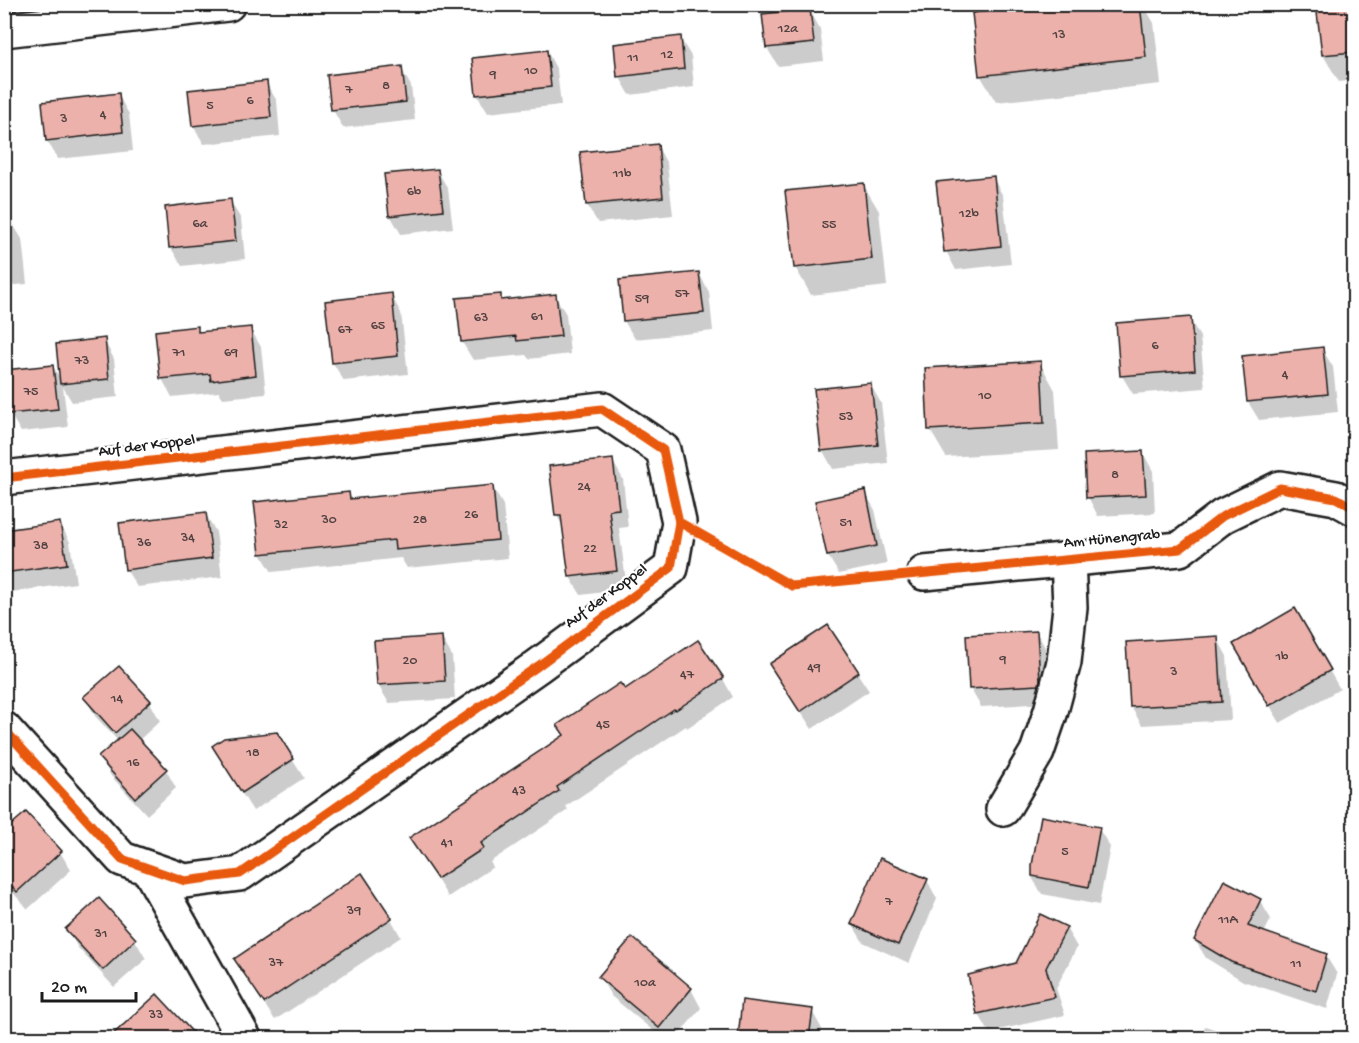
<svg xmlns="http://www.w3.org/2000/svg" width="1359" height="1043" viewBox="0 0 1359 1043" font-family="'Gochi Hand',sans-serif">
<rect width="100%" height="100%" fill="#fff"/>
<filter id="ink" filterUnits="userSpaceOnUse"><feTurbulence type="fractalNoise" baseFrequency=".0167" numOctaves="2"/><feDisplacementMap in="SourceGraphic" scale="12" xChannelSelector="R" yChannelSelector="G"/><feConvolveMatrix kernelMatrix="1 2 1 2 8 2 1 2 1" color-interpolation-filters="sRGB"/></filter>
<g filter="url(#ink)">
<g fill="#0003">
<polygon points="1063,4 1143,4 1154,23 1161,84 996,102 980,75"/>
<polygon points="1318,4 1354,4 1354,80 1339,82 1323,55"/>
<polygon points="810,10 820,29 824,61 778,66 767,48"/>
<polygon points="680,38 691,56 694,87 630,95 619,76"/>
<polygon points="547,51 557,70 561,105 488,113 477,95"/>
<polygon points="401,68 411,86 415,120 343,128 333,110"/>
<polygon points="266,83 277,101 280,136 204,144 193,126"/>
<polygon points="118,95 129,114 133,151 58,159 47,141"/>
<polygon points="657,145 667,164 673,215 598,223 587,205"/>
<polygon points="437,170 448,189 453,228 401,234 390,215"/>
<polygon points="993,178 1003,196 1011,264 956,270 946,251"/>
<polygon points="863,184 879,211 887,286 811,295 795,267"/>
<polygon points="230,201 241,219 245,259 182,266 171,248"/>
<polygon points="11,221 22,239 27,284 5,286 4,222"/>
<polygon points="699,273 709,292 713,331 635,339 624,321"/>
<polygon points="391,295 401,313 408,374 344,381 333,363"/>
<polygon points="500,295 503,301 555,296 566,314 570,354 529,359 526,355 473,360 462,342"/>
<polygon points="1190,319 1200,337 1205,388 1133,394 1122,376"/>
<polygon points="197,328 200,334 250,328 261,347 266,394 223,398 219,392 172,397 162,379"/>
<polygon points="104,340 114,359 118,397 72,402 63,387 68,427 21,432 10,414 6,371 53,366 61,381"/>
<polygon points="1322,349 1333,367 1338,412 1259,420 1248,402 1244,357"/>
<polygon points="1040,363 1055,390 1059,450 946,457 930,430"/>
<polygon points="870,384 881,403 888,463 833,469 823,451"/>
<polygon points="1143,453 1153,471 1155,513 1098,516 1088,497"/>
<polygon points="612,460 623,479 628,527 619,528 627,589 581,595 570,577 564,528 557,516"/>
<polygon points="492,486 503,505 508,558 407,568 401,558 272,572 261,554 348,493 352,500"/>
<polygon points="865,492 875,510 887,564 839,574 828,556 817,502"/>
<polygon points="205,513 216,532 222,577 137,587 126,569"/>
<polygon points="60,523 70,542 76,583 4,593 4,532"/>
<polygon points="1294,610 1340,689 1280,723 1235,645"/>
<polygon points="827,627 869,691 812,729 782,683"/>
<polygon points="1037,633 1047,651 1050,699 1049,703 981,707 970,688"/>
<polygon points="442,638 452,656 455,699 389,703 378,685"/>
<polygon points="1217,638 1227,656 1231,720 1142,725 1131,707 1128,643"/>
<polygon points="119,668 150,702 160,721 139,740 166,770 176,788 147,815 111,776 100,757 118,741 95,716 85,697"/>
<polygon points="723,679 733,697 687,728 686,726 566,806 568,810 490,862 493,867 448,897 411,838 566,736 624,692"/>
<polygon points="276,734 304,778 253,811 224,765"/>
<polygon points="1042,818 1099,829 1110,847 1099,905 1042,894 1031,876"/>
<polygon points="4,833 60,852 71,870 28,909 4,883"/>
<polygon points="927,880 937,899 909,963 863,942 852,924"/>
<polygon points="99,901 135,940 146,959 114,987 78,948 67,929"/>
<polygon points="1260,901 1271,919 1264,933 1326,956 1337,974 1327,1009 1243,981 1206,958 1195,940"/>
<polygon points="391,919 401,937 275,1020 246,977 236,959"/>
<polygon points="1066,928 1077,947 1056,988 1065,1015 989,1032 978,1013 1017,964"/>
<polygon points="600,977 691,989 701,1008 676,1038 662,1038 611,996"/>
<polygon points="157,996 196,1038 115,1038 114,1036"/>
<polygon points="744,1002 812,1011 822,1029 821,1038 739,1038"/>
<polygon points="1205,1026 1241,1038 1201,1038"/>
</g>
<g fill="#ecb1ab" stroke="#1c1c1c" stroke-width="1.5">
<polygon points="1050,4 1140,4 1146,57 979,76 972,13"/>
<polygon points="1316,4 1354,4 1354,52 1322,55"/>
<polygon points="810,9 814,43 766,48 762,14"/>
<polygon points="681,36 684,69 617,77 614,44"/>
<polygon points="547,50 551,87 476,95 472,58"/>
<polygon points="402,66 406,102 331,110 327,75"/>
<polygon points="267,81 271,117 192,126 188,90"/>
<polygon points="119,93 123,132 46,141 42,102"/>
<polygon points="658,144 663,197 586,205 580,152"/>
<polygon points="438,169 443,210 389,216 384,174"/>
<polygon points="994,176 1001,246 944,252 936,182"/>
<polygon points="864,183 872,259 794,268 785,191"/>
<polygon points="231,199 236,241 169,248 165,207"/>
<polygon points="699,272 704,313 623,321 619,280"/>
<polygon points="392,293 398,356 332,363 325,301"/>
<polygon points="501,294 501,300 556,294 561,336 517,341 516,336 461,342 456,298"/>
<polygon points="1191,317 1195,370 1120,376 1116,323"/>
<polygon points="198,326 198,332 251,327 256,375 211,381 210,374 160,379 155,331"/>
<polygon points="105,338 109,379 60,384 56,344"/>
<polygon points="1323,347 1328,394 1247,402 1242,356"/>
<polygon points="1041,361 1044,423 928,430 925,368"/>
<polygon points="53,365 58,409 9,414 4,370"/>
<polygon points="871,383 878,445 821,451 814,389"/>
<polygon points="1143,451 1146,495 1086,498 1084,454"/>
<polygon points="613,459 619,509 609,510 617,571 569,577 561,516 555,516 549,466"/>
<polygon points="493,485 498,540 395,550 394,540 260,554 254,502 349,492 350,499"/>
<polygon points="866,490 877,546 827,556 815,501"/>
<polygon points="206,512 212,558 125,570 119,523"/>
<polygon points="60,522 67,564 4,573 4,530"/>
<polygon points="1295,608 1331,670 1269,706 1233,644"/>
<polygon points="828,625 859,672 800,712 769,664"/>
<polygon points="1037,631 1040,680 1039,685 969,689 966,635"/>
<polygon points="442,636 445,681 377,685 374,641"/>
<polygon points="1218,636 1222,702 1130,707 1126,642"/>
<polygon points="698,640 724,678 676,710 674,709 557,787 559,791 481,843 484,848 437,879 409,838 564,735 557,725 620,683 625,689"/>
<polygon points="119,666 151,701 115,733 83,697"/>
<polygon points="130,729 167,769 135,798 98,757"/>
<polygon points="277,732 294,759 242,793 212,746 224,738"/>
<polygon points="26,812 62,851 17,892 4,878 4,831"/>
<polygon points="1041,816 1100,827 1089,887 1032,876 1032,865"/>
<polygon points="880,858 928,879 898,945 851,924"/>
<polygon points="362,873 392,918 264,1003 234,959"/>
<polygon points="1224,880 1261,899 1248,926 1327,954 1316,991 1231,962 1194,940"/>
<polygon points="99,898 136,939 103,970 65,929"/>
<polygon points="1040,914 1067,927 1046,968 1055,997 977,1014 968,975 1016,963"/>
<polygon points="632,937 692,988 659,1028 598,977"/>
<polygon points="157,994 198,1038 109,1038"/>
<polygon points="742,1000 813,1009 809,1038 738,1038"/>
</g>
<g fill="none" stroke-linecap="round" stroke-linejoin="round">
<defs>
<g id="minor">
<polyline points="4,30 228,4"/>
<polyline points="4,478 602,409 663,450 679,522 671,568 538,666 240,874 185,881 122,859 4,729"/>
<polyline points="924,573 1180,549 1223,516 1280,488 1336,498 1354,508"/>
<polyline points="1003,809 1037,752 1051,711 1064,662 1070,607 1068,559"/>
<polyline points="149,869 244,1038"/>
</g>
</defs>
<use href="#minor" stroke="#1c1c1c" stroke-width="38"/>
<use href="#minor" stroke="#fff" stroke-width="33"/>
<defs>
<g id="cycleway">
<polyline points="4,478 602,409 663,450 679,522 671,568 538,666 240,874 185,881 122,859 4,729"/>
<polyline points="679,522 792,586 1180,549 1223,516 1280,488 1336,498 1354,508"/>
</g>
</defs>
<use href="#cycleway" stroke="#fff" stroke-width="13"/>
<use href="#cycleway" stroke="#e8590c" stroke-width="9"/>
</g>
</g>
<g text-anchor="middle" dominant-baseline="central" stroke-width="4.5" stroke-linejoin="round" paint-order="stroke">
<g font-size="14" fill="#504140">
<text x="788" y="29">12a</text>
<text x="1059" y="35">13</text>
<text x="667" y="55">12</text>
<text x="633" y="58">11</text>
<text x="531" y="71">10</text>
<text x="493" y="75">9</text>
<text x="386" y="86">8</text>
<text x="349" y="90">7</text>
<text x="250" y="101">6</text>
<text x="210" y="106">5</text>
<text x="103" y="115">4</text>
<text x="64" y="119">3</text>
<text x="622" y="174">11b</text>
<text x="414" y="192">6b</text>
<text x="969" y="214">12b</text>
<text x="200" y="224">6a</text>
<text x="829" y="225">55</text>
<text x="682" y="294">57</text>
<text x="642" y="299">59</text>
<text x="537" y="317">61</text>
<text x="481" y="318">63</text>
<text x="378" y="326">65</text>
<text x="345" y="330">67</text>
<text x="1155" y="346">6</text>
<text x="179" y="353">71</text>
<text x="231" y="353">69</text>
<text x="82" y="361">73</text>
<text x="1285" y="375">4</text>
<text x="31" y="392">75</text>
<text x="985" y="396">10</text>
<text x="846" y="417">53</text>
<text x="1115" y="475">8</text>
<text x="584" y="487">24</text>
<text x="471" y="515">26</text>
<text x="329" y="520">30</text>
<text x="420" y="520">28</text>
<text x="846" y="523">51</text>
<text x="281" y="525">32</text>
<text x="188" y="538">34</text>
<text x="144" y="543">36</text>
<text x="41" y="546">38</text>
<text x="590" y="549">22</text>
<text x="1282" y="657">1b</text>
<text x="1003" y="660">9</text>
<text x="410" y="661">20</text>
<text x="814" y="668">49</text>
<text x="1174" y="672">3</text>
<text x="687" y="675">47</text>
<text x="117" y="699">14</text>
<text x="603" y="725">45</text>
<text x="253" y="753">18</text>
<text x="133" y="763">16</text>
<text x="519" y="791">43</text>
<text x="447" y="843">41</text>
<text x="1065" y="852">5</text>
<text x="889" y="902">7</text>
<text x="354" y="911">39</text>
<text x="1228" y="920">11A</text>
<text x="101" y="934">31</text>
<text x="276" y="963">37</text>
<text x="1296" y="964">11</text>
<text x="645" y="983">10a</text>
<text x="156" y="1015">33</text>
</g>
<g font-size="16" fill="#1c1c1c" stroke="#fff">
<text transform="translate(147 447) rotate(-7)">Auf der Koppel</text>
<text transform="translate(1112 540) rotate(-5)">Am Hünengrab</text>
<text transform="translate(607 597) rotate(-36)">Auf der Koppel</text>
</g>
</g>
<rect width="1359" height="1043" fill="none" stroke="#fff" stroke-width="24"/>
<rect x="12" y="12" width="1335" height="1019" fill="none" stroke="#1c1c1c" stroke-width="2" filter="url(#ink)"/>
<path d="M42 992v9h94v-9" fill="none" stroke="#1c1c1c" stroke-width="3"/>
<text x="51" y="992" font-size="18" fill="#1c1c1c" stroke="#ffffff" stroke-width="4.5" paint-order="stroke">20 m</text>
</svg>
